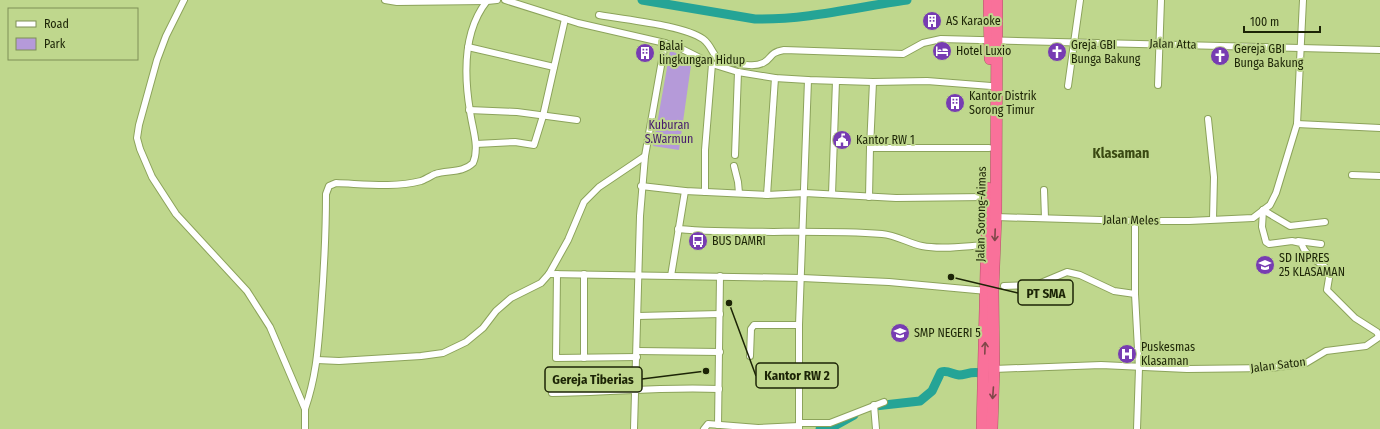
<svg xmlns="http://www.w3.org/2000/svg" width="1380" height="429" viewBox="0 0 1380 429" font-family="'Fira Sans Condensed',sans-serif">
<rect width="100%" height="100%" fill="#bfd78d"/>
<polygon fill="#b59ad9" points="670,51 692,58 679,150 653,146"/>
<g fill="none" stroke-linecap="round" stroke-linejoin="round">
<g stroke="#25a496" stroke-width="9">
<path d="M642,0L755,19C807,20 857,7 907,0"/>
<path d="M875,406L920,401L932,391L941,372C948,370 952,374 959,375C966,375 970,371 981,373"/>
<polyline points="820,429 829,429 854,415"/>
</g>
<defs>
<g id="street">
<polyline points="184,0 166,36 157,60 139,125 137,138 140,149 152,177 176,214 247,291 270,327 305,409 305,429"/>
<polyline points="385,0 397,2 487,1"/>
<polyline points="505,0 578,23 665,43 682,49 712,64 738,72 775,78 808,80 873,82 927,81 991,86"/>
<path d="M599,15C625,20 683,25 703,39C711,45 712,53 718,59C730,61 751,69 763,63C773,58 768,53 784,50L903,54L923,43L941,39L1380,50"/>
<polyline points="468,47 554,67"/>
<polyline points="873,82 870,148 989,148"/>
<polyline points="1158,85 1161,0"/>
<polyline points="1068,86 1080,0"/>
<polyline points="469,110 517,112 577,120"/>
<polyline points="1208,119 1214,177 1213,219"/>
<polyline points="1297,124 1380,128"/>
<polyline points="476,144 515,142 534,145 543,116 565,19"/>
<polyline points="735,155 738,72"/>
<polyline points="734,166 738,182 739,193"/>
<polyline points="1352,175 1380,176"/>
<polyline points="641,186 685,191 767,195 805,193 896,198 987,197"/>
<polyline points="1044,190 1045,218"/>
<polyline points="705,192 705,150 712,64"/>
<polyline points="832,194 836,81"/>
<polyline points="767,195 775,78"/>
<polyline points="869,197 870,148"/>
<polyline points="1263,210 1290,226 1325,222"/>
<polyline points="996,217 1135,221 1189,221 1253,218 1270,205 1276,193 1297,124 1303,0"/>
<polyline points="1135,221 1135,294 1139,368 1137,429"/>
<path d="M678,229C746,235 814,229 882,234C896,235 908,243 922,246C942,250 966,246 986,245"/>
<polyline points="1298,241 1321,244"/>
<polyline points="549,274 802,278 889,282 987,291"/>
<polyline points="557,274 556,358 637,357"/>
<polyline points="671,276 685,191"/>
<polyline points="1004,286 1036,285 1067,272 1080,275 1114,291 1135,294"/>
<polyline points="638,316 720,314"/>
<polyline points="637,351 720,352"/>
<polyline points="750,356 751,329 754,325 799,325"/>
<polyline points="584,358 584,274"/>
<polyline points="317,360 339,361 421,356 443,353 466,342 483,328 496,311 511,298 541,283 549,274 568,240 584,202 599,187 645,156 665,43"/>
<path d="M994,369L1101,365L1187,369L1271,368L1306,363L1326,351L1366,346L1379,337L1377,332L1355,318L1327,290L1330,272C1318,258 1308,261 1301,243L1292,241L1269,244L1266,242L1262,227L1263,210"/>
<path d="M552,393C608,393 663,386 719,389"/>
<polyline points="874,405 876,429"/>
<path d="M305,409C317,374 318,347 321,310C324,271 326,233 326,194L329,186L336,183C364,184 394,188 421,181C426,179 431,176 435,174C448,170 463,173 473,163C480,147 472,128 470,111C464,75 463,31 487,1L497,0"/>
<polyline points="799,423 830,423 884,402"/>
<polyline points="718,425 720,276"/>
<polyline points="634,429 640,216 645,156"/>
<polyline points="704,429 708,424 758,428 799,426"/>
<polyline points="799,429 799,325 808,80"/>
</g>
<g id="highway">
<polyline points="989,0 990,59"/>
<polyline points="982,429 988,188"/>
<polyline points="992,429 994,369 993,291 996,217 997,0"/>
</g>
</defs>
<use href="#street" stroke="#8ca35b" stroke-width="8"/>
<use href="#highway" stroke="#ac5666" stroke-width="12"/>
<use href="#street" stroke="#fff" stroke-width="6"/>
<use href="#highway" stroke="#f9719a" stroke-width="11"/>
</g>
<defs><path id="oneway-shaft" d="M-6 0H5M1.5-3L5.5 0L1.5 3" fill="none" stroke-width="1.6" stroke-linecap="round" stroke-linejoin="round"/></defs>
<g stroke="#7f4749">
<use href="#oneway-shaft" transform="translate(995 235) rotate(92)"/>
<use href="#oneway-shaft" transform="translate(985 348) rotate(-88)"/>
<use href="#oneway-shaft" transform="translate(993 393) rotate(94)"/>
</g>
<defs>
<symbol id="building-disc" viewBox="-11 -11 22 22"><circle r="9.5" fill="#773cb2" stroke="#bfd78d"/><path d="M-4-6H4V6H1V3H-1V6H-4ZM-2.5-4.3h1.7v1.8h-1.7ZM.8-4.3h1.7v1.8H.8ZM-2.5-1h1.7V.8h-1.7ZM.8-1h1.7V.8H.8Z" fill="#fff"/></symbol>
<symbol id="hotel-disc" viewBox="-11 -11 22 22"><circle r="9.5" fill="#773cb2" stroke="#bfd78d"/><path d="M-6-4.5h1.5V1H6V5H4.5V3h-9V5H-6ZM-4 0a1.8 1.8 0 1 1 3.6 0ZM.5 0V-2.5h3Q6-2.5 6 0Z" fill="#fff"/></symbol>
<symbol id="church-disc" viewBox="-11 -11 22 22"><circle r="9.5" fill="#773cb2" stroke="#bfd78d"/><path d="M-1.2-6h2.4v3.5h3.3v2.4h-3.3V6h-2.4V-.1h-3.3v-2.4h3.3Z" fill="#fff"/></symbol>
<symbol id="civic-disc" viewBox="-11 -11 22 22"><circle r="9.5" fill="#773cb2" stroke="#bfd78d"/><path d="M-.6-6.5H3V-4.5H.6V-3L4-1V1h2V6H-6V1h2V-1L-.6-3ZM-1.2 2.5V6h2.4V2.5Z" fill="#fff"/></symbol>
<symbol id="bus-disc" viewBox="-11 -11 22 22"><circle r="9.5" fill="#773cb2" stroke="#bfd78d"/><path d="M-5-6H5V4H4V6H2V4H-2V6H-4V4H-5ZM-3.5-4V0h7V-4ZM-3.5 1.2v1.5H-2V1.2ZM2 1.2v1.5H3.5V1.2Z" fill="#fff"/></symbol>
<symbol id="school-disc" viewBox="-11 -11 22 22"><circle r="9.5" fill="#773cb2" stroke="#bfd78d"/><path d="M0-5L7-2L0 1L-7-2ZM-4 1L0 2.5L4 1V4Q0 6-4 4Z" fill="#fff"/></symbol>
<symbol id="hospital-disc" viewBox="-11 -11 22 22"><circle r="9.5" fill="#773cb2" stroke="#bfd78d"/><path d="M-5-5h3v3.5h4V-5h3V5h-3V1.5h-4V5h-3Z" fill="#fff"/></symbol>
</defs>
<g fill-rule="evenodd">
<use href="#building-disc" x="921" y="10" width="22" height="22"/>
<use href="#hotel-disc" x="931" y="40" width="22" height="22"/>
<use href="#church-disc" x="1046" y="41" width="22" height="22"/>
<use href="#building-disc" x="634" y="42" width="22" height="22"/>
<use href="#church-disc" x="1209" y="45" width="22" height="22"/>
<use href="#building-disc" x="944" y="92" width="22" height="22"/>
<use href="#civic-disc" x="831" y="129" width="22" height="22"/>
<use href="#bus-disc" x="687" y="230" width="22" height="22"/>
<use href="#school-disc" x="1254" y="254" width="22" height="22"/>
<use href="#school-disc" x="889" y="322" width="22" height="22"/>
<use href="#hospital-disc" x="1116" y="343" width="22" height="22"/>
</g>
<g text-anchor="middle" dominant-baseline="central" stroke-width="4" stroke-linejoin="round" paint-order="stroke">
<g font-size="12" fill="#1c2406" stroke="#bfd78d" text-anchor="start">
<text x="946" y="21">AS Karaoke</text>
<text x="1071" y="45">Greja GBI<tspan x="1071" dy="14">Bunga Bakung</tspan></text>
<text x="659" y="46">Balai<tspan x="659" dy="14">lingkungan Hidup</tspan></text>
<text x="1234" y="49">Gereja GBI<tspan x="1234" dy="14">Bunga Bakung</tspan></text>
<text x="956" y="51">Hotel Luxio</text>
<text x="969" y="96">Kantor Distrik<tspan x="969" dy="14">Sorong Timur</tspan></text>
<text x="856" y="140">Kantor RW 1</text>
<text x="712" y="241">BUS DAMRI</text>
<text x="1279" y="258">SD INPRES<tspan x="1279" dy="14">25 KLASAMAN</tspan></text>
<text x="914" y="333">SMP NEGERI 5</text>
<text x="1141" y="347">Puskesmas<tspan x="1141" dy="14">Klasaman</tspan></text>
</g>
<g font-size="12" fill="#1c2406" stroke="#bfd78d">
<text transform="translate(1173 44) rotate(2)">Jalan Atta</text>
<text transform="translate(981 214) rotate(-89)">Jalan Sorong-Aimas</text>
<text transform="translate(1131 220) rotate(1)">Jalan Meles</text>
<text transform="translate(1278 365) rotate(-7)">Jalan Saton</text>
</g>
<g font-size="12" fill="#45196d" stroke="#bfd78d">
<text x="669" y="125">Kuburan<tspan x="669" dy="14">S.Warmun</tspan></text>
</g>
<g font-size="14" font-weight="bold" fill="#3b4a13" stroke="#bfd78d">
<text x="1121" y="153">Klasaman</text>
</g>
</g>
<path fill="none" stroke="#1c2406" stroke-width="1.5" d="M951 277L1018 293M729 303L756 376M706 371L642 379"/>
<g fill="#1c2406" stroke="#bfd78d" stroke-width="1.5">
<circle cx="951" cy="277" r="4"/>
<circle cx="729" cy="303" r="4"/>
<circle cx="706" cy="371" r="4"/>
</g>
<g fill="#bfd78d" stroke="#1c2406" stroke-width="1.5">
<rect x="1018" y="280" width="55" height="25" rx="4"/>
<rect x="756" y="363" width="82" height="25" rx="4"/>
<rect x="545" y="367" width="97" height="25" rx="4"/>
</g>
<g font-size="13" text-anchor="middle" font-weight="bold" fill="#1c2406">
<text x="1046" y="298">PT SMA</text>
<text x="797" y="380">Kantor RW 2</text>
<text x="593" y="384">Gereja Tiberias</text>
</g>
<rect x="8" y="8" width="130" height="52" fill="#bfd78d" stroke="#7e8f57"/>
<rect x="16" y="21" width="20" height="6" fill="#ffffff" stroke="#7e8f57"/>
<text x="44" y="28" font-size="12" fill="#1c2406">Road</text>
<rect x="16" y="38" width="20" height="12" fill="#b59ad9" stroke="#7e8f57"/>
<text x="44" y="48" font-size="12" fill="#1c2406">Park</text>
<path d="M1244 26v6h76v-6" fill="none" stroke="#1c2406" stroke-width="2"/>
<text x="1250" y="26" font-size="12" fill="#1c2406" stroke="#bfd78d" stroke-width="3" paint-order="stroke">100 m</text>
</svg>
